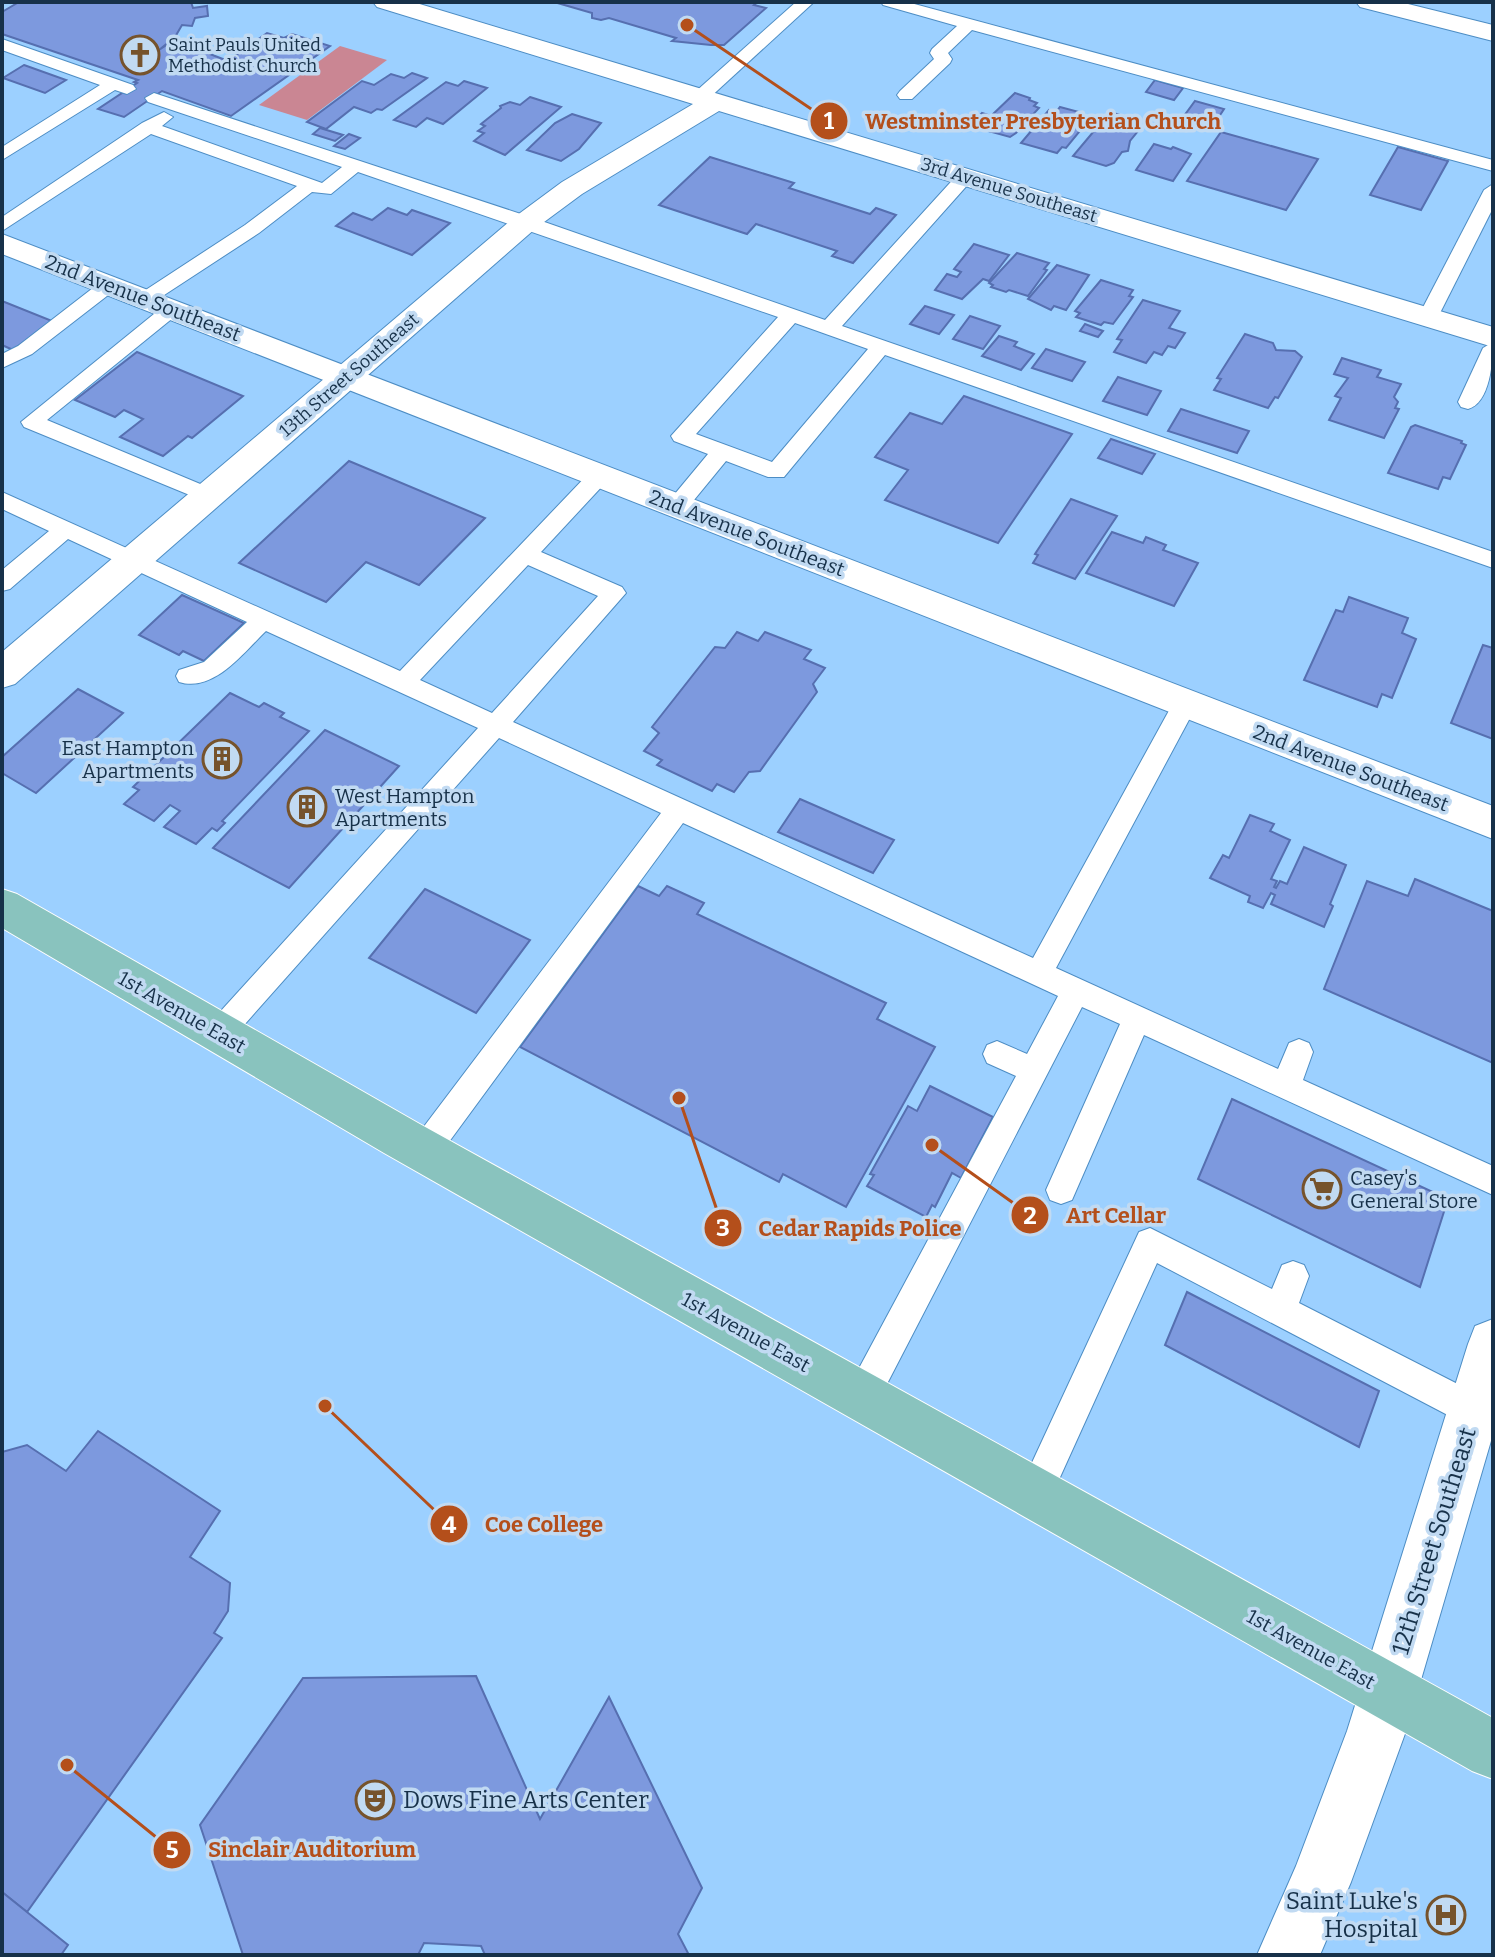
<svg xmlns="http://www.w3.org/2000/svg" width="1495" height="1957" viewBox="0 0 1495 1957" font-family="Bitter,serif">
<rect width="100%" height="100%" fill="#9cd0ff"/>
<polygon fill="#ca8693" points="340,46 387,60 307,120 259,105"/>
<g fill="#7d99de" stroke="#566fb0" stroke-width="2">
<polygon points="19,2 191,2 193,8 207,6 208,16 195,18 192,26 182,25 175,37 159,50 174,40 228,61 267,33 284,38 292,34 330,46 231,116 162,91 124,117 98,109 137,83 134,82 138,80 2,34 2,12"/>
<polygon points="554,2 758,2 754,5 766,8 724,45 711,45 672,41 676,38 609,18 601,20 592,18 592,13"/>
<polygon points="24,65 66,80 45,93 3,78"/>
<polygon points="412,73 427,78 382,110 377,109 371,113 354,107 326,129 307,122 362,81 374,85 391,74 404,78"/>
<polygon points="1155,80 1183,88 1174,100 1146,92"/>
<polygon points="464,81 487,88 443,124 427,118 416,127 394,120 446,82 458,86"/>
<polygon points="1015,93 1030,98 1029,100 1037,103 1034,106 1039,108 1016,133 1010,137 970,126 982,113 991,116"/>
<polygon points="530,97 561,107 505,155 474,141 484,133 478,131 485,126 481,124 501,108 500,106 510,102 520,105"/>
<polygon points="1195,101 1224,109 1214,124 1184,116"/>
<polygon points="1060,107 1079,112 1075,117 1088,121 1066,148 1062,147 1057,153 1021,143 1049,110 1056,112"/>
<polygon points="1110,112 1137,120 1130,129 1138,131 1130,141 1128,151 1122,152 1114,163 1106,166 1073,156"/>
<polygon points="572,114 601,123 579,149 561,161 527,150 555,123"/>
<polygon points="320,128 343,135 335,141 313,134"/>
<polygon points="1221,132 1318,159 1286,210 1187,181"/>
<polygon points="349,134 360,138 345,149 334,146"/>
<polygon points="1154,144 1171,149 1173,147 1191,154 1173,181 1136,170"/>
<polygon points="1398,147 1448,161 1421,210 1370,195"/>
<polygon points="710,157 794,183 789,188 870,214 876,208 896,215 853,263 832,256 837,251 756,224 747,234 659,205"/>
<polygon points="388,208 407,215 412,210 450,223 412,255 336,226 353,213 372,220"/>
<polygon points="974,244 1009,255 989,281 983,279 962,299 935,290 947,274 957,277 961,272 954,269"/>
<polygon points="1017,253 1049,263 1044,269 1047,270 1028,296 1009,290 1006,292 991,287 993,285 989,283"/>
<polygon points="1057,265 1089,275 1066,310 1054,306 1051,310 1028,299"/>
<polygon points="1101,280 1133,290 1129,296 1133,297 1113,324 1104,322 1101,325 1076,317 1080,313 1075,311"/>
<polygon points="1143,300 1180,311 1169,328 1185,333 1175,348 1168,346 1162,355 1154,352 1146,363 1114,352 1122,340 1117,339"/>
<polygon points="2,301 52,321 13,350 2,345"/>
<polygon points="925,306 954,315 939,334 910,324"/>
<polygon points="970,316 1000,326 983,349 953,339"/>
<polygon points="1085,324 1103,331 1098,337 1080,331"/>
<polygon points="1245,334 1273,343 1276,350 1295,351 1302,357 1278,398 1275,397 1268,408 1214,390 1221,379 1217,378"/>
<polygon points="999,336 1017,342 1014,346 1034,354 1021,370 982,356"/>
<polygon points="1046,349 1085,362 1072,381 1032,368"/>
<polygon points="137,352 243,396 192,438 188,436 163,456 120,437 143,419 124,410 115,417 75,400"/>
<polygon points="1342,358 1381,370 1377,377 1401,384 1394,397 1398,402 1395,408 1399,409 1384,438 1329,420 1341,398 1335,396 1348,378 1334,374"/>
<polygon points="1118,377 1161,391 1147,415 1103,401"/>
<polygon points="964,396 1072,434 998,543 885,500 908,470 875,457 910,413 942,424"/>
<polygon points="1181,409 1249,431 1237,453 1168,431"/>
<polygon points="1415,425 1462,441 1461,443 1466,445 1450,479 1443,477 1438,489 1388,473 1411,427"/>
<polygon points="1111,439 1155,454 1142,474 1098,458"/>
<polygon points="349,461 485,518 419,585 366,562 326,602 239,563"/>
<polygon points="1071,499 1117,516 1075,579 1033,563 1038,555 1035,554"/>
<polygon points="1112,532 1143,543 1146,537 1166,545 1163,550 1198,563 1174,606 1086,573"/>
<polygon points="182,595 244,623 204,661 183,651 179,655 139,635"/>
<polygon points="1349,597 1408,618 1402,633 1416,639 1392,698 1382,694 1377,707 1304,680 1336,610 1343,612"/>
<polygon points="737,632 758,641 765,632 811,650 804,659 825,668 813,684 817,692 760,771 749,772 734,792 717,784 712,791 657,765 662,760 644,751 659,733 652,727 715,647 725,648"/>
<polygon points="1483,645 1493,648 1493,739 1451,723"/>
<polygon points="78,689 123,713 36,793 2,773 2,757"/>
<polygon points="230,693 259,707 264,703 284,713 280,717 309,731 222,821 225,823 217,831 212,828 196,844 164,827 180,811 170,805 154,821 124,804 139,790 133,787"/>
<polygon points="325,730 399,766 289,888 213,848"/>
<polygon points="800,799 894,840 873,873 778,832"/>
<polygon points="1250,815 1274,824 1270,831 1290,840 1271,879 1277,881 1274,887 1276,888 1280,881 1287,884 1304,847 1346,865 1330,904 1333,906 1324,927 1271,904 1275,895 1271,893 1263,908 1248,902 1250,896 1210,878 1223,855 1229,858"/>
<polygon points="1415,879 1493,911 1493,1063 1324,989 1367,881 1408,896"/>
<polygon points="638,886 659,896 667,886 704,903 697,914 886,1003 877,1019 935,1047 846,1207 783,1174 779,1182 520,1047"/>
<polygon points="425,889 530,940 476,1013 369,958"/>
<polygon points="930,1086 993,1117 961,1178 952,1173 935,1207 932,1205 926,1217 867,1186 874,1175 870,1174 908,1106 917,1111"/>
<polygon points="1232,1099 1448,1199 1420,1287 1198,1179"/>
<polygon points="1187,1292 1379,1391 1359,1447 1165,1345"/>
<polygon points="98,1431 220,1511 190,1557 230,1583 228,1611 214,1633 222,1638 27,1912 2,1892 2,1452 27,1445 66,1471"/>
<polygon points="476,1676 540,1819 609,1697 702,1888 678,1934 689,1955 485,1955 481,1946 424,1943 418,1955 243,1955 200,1825 303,1678"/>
<polygon points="2,1892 68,1945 61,1955 2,1955"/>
</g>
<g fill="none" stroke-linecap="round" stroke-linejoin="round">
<defs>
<g id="service">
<polygon points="796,2 814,2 706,101 694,101 691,97 694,93"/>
<polygon points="881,2 907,2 1493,160 1493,171 972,30 948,53 952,59 950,63 912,99 900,99 897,95 900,91 934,59 930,53 932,49 957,26 883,5"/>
<polygon points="2,39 133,85 136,89 127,94 115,90 2,160 2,147 100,85 2,50"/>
<path d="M154,93L533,218L825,320L959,173H971L974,177L971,181L842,326L1493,552V568L885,355L784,477H768L726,461L685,511H669L666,506L669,501L708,454L674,441L671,436L778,317L358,172L331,194L312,192L259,233L152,303H138L135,299L138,295L245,225L297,186L151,134L2,231V217L142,123L164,112L173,117L162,126L322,183L342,167L148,102L145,98ZM795,323L868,349L772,462L696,434Z"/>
<polygon points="1493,184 1493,208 1438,317 1435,321 1421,321 1418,317 1484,190"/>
<polygon points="109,279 116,281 119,285 116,289 32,354 2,368 2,354 18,346 102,281"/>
<polygon points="172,303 182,309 179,313 47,420 217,491 220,496 217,501 209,503 24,427 21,422 165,305"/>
<path d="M1493,342C1493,361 1490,403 1468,409L1461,407L1458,402L1483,348Z"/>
<path d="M599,469L607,471L610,476L607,481L541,552L622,587L626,593L513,722L1033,958L1177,696L1186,694L1195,696L1198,703L1056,968L1278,1069L1289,1043L1299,1039L1309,1043L1313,1052L1303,1080L1493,1166V1195L1144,1035L1072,1200L1061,1204L1050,1200L1046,1190L1120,1024L1082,1007L874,1409L862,1414L850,1409L845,1397L850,1385L1016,1076L987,1063L983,1054L987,1045L997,1041L1027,1054L1058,996L683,823L435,1161L424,1165L413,1161L409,1151L413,1141L661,813L499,738L229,1042L219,1046L209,1042L205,1033L209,1024L478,728L266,631C244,652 214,693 179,682L176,676L179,670L204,662L247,622L68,539L10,589L2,591V570L49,531L2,509V492L400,671L591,471ZM528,565L598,596L492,713L420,680Z"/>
<polygon points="1150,1228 1272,1289 1282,1265 1293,1261 1304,1265 1309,1276 1299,1303 1485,1398 1490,1410 1485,1422 1473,1427 1461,1422 1157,1263 1047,1506 1035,1511 1023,1506 1018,1494 1023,1482 1139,1232"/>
</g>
<g id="minor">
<polygon points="1356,2 1400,2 1493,25 1493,41 1360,7"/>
<polygon points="2,234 1493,806 1493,839 2,254"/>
</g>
<g id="secondary">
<polygon points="373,2 413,2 1493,327 1493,347 719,111 582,194 536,228 15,684 2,688 2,652 516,216 562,182 693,104 377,7"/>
<polygon points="1493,1319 1493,1434 1406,1731 1351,1882 1320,1955 1257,1955 1296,1866 1347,1731 1468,1344 1475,1326"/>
</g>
<polygon id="primary" points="2,889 17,894 418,1123 1493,1718 1493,1779 1472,1771 384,1153 2,928"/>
</defs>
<use href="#service" stroke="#4d8dc4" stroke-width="2"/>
<use href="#minor" stroke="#4d8dc4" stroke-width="2"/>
<use href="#secondary" stroke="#4d8dc4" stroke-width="2"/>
<use href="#primary" stroke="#fff" stroke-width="2"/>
<use href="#service" fill="#fff" fill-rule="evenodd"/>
<use href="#minor" fill="#fff" fill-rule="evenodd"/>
<use href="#secondary" fill="#fff" fill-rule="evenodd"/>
<use href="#primary" fill="#89c3be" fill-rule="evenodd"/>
</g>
<defs>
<symbol id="church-ring" viewBox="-11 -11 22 22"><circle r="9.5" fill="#c1daf2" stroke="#76532c" stroke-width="1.5"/><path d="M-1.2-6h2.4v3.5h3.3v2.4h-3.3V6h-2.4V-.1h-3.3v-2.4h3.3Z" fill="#76532c"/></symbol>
<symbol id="building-ring" viewBox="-11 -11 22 22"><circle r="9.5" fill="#c1daf2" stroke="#76532c" stroke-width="1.5"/><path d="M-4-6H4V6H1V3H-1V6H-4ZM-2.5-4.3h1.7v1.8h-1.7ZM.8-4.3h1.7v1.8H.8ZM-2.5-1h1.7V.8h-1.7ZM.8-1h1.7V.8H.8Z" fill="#76532c"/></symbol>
<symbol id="supermarket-ring" viewBox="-11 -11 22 22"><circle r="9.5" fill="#c1daf2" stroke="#76532c" stroke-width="1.5"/><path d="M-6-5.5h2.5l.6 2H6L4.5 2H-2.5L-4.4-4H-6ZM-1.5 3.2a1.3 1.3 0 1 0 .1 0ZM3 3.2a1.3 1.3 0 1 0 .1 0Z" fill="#76532c"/></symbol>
<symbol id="theatre-ring" viewBox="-11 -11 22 22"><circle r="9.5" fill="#c1daf2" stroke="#76532c" stroke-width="1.5"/><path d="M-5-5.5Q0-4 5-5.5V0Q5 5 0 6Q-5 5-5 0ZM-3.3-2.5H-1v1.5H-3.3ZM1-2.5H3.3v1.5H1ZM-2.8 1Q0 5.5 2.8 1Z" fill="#76532c"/></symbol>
<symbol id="hospital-ring" viewBox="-11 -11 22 22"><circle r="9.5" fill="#c1daf2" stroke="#76532c" stroke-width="1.5"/><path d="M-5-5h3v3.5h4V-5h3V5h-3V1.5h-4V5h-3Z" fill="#76532c"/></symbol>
</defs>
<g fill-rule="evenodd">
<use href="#church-ring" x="118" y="33" width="44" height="44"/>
<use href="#building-ring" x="200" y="737" width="44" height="44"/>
<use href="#building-ring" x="285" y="785" width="44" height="44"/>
<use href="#supermarket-ring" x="1300" y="1167" width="44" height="44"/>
<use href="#theatre-ring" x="353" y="1778" width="44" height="44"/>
<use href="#hospital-ring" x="1424" y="1893" width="44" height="44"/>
</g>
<g text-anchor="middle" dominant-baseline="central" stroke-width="7" stroke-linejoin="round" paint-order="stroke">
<g font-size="18" fill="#173149" stroke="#c1daf2" text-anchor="start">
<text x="168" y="45">Saint Pauls United<tspan x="168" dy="21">Methodist Church</tspan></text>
</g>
<g font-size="18" fill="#173149" stroke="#c1daf2">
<text transform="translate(1009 190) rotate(17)">3rd Avenue Southeast</text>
<text transform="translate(349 375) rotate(-41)">13th Street Southeast</text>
</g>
<g font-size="20" fill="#173149" stroke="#c1daf2">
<text transform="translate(143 298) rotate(21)">2nd Avenue Southeast</text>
<text transform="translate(747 533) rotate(21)">2nd Avenue Southeast</text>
<text transform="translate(1351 768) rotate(21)">2nd Avenue Southeast</text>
<text transform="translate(182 1012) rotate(30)">1st Avenue East</text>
<text transform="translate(746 1332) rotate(29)">1st Avenue East</text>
<text transform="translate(1311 1649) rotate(29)">1st Avenue East</text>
</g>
<g font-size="20" fill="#173149" stroke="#c1daf2" text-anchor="start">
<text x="194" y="748" text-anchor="end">East Hampton<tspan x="194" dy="23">Apartments</tspan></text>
<text x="335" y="796">West Hampton<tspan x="335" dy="23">Apartments</tspan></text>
<text x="1350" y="1178">Casey's<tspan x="1350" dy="23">General Store</tspan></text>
</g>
<g font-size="24" fill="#173149" stroke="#c1daf2">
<text transform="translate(1434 1541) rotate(-73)">12th Street Southeast</text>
</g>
<g font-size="24" fill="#173149" stroke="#c1daf2" text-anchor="start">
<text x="403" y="1800">Dows Fine Arts Center</text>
<text x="1418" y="1901" text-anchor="end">Saint Luke's<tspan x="1418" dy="28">Hospital</tspan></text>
</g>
</g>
<path fill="none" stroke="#b44f1b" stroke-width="3" d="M687 25L829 121M932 1145L1030 1215M679 1098L723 1228M325 1406L449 1524M67 1765L172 1850"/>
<g fill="#b44f1b" stroke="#c1daf2" stroke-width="3">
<circle cx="687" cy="25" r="8"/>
<circle cx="932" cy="1145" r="8"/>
<circle cx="679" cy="1098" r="8"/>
<circle cx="325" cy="1406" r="8"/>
<circle cx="67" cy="1765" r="8"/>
<circle cx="829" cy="121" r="20"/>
<circle cx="1030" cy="1215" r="20"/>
<circle cx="723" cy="1228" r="20"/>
<circle cx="449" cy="1524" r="20"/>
<circle cx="172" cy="1850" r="20"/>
</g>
<g font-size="24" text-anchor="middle" font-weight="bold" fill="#fff">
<text x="829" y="129">1</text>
<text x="1030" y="1224">2</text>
<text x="723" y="1236">3</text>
<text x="449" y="1533">4</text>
<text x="172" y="1858">5</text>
</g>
<g font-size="22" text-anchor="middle" font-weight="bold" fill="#b44f1b" stroke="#c1daf2" stroke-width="7" stroke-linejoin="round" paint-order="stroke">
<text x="1043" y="129">Westminster Presbyterian Church</text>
<text x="1116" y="1223">Art Cellar</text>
<text x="860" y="1236">Cedar Rapids Police</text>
<text x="544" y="1532">Coe College</text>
<text x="312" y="1857">Sinclair Auditorium</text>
</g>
<rect width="1495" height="1957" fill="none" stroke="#173149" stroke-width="8"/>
</svg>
